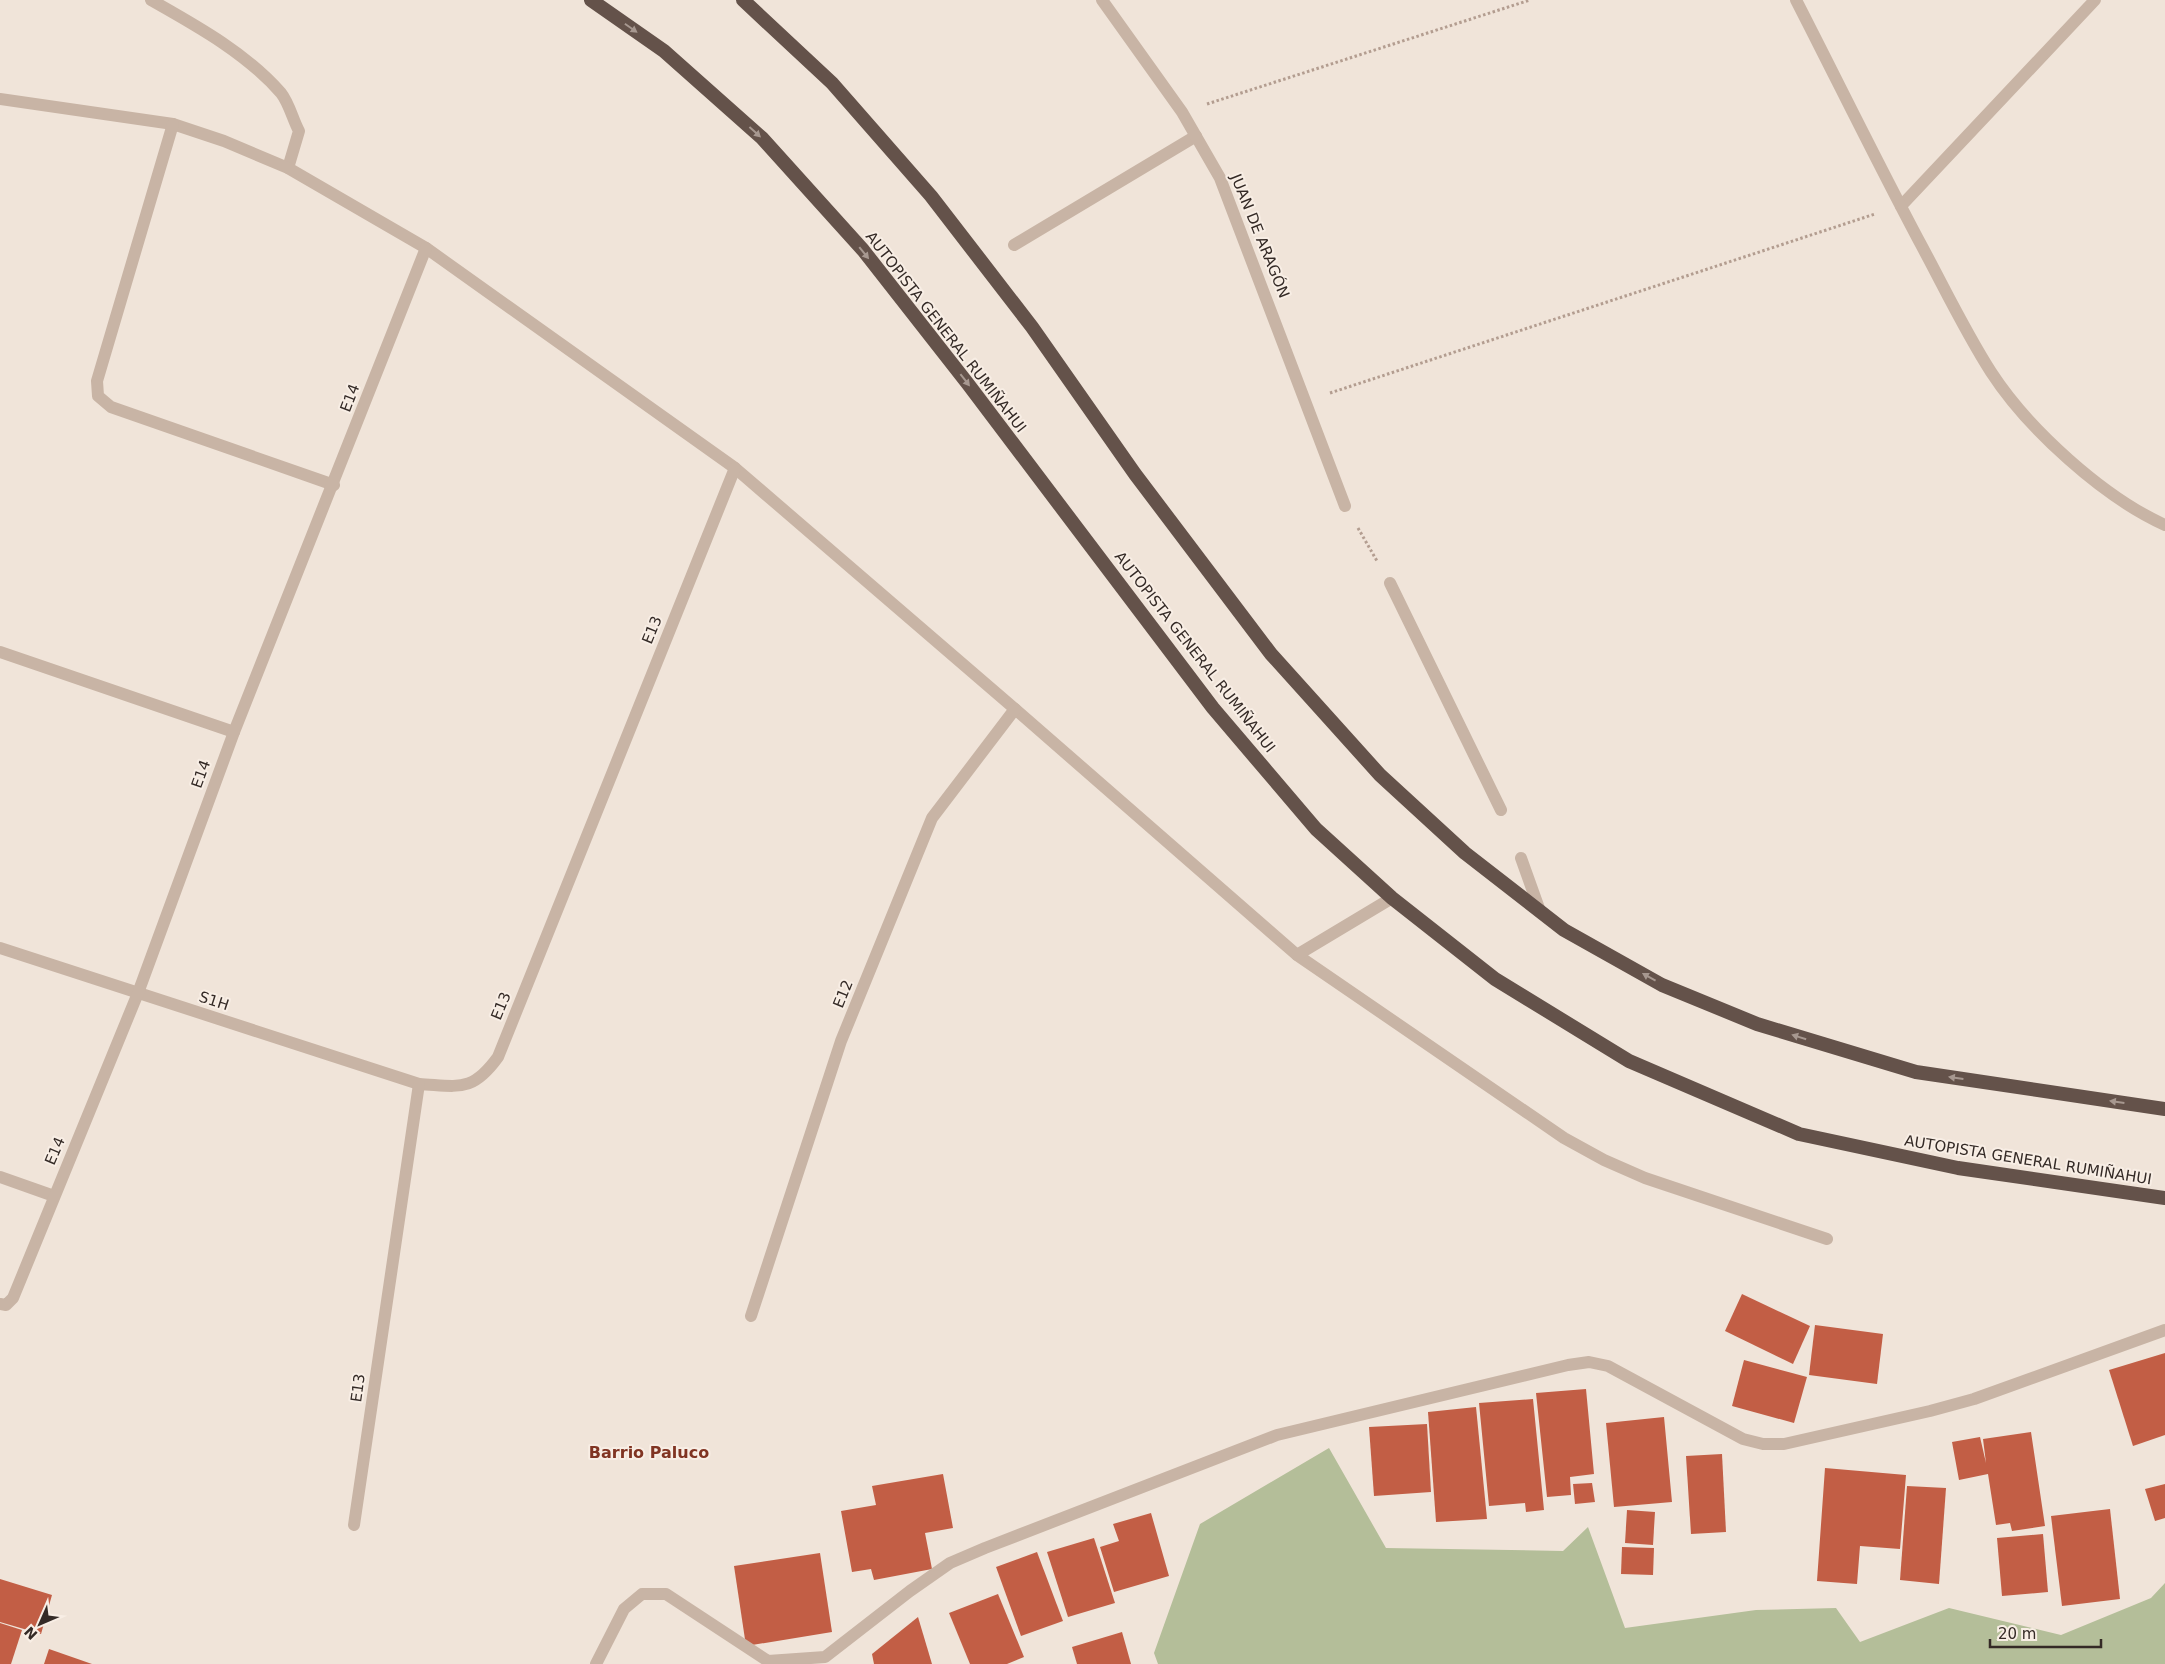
<svg xmlns="http://www.w3.org/2000/svg" width="2165" height="1664" viewBox="0 0 2165 1664" font-family="'DejaVu Sans',sans-serif">
<rect width="100%" height="100%" fill="#f0e4d9"/>
<polygon fill="#b4be99" points="1329,1448 1386,1548 1563,1551 1588,1527 1625,1628 1756,1610 1836,1608 1860,1642 1949,1608 2061,1635 2151,1598 2165,1583 2165,1664 1158,1664 1154,1653 1200,1524"/>
<g fill="#c25e45">
<polygon points="1742,1294 1810,1326 1793,1364 1725,1331"/>
<polygon points="1815,1325 1883,1334 1877,1384 1809,1375"/>
<polygon points="2165,1353 2165,1435 2133,1446 2109,1370"/>
<polygon points="1744,1360 1807,1377 1794,1423 1732,1406"/>
<polygon points="1586,1389 1594,1474 1570,1477 1571,1495 1547,1497 1536,1393"/>
<polygon points="1533,1399 1544,1510 1526,1512 1525,1503 1489,1506 1479,1403"/>
<polygon points="1476,1407 1487,1519 1436,1522 1428,1412"/>
<polygon points="1664,1417 1672,1502 1614,1507 1606,1423"/>
<polygon points="1427,1424 1431,1492 1374,1496 1369,1427"/>
<polygon points="2031,1432 2045,1526 2012,1531 2010,1523 1996,1525 1988,1474 1959,1480 1952,1442 1980,1437 1986,1463 1983,1439"/>
<polygon points="1722,1454 1726,1532 1691,1534 1686,1456"/>
<polygon points="1825,1468 1906,1475 1900,1549 1860,1546 1857,1584 1817,1581"/>
<polygon points="943,1474 953,1528 925,1533 932,1569 874,1580 871,1569 852,1572 841,1511 876,1505 872,1486"/>
<polygon points="1592,1483 1595,1502 1575,1504 1573,1484"/>
<polygon points="2165,1484 2165,1518 2155,1521 2145,1489"/>
<polygon points="1907,1486 1946,1488 1939,1584 1900,1580"/>
<polygon points="2110,1509 2120,1599 2062,1606 2051,1516"/>
<polygon points="1627,1510 1655,1512 1653,1545 1625,1543"/>
<polygon points="1151,1513 1169,1576 1114,1592 1100,1547 1119,1541 1113,1524"/>
<polygon points="2043,1534 2048,1592 2002,1596 1997,1538"/>
<polygon points="1094,1538 1115,1603 1068,1617 1047,1552"/>
<polygon points="1622,1547 1654,1548 1653,1575 1621,1574"/>
<polygon points="1037,1552 1063,1621 1021,1636 996,1567"/>
<polygon points="820,1553 832,1632 746,1646 734,1566"/>
<polygon points="0,1579 52,1595 41,1634 0,1622"/>
<polygon points="998,1594 1024,1657 1007,1664 970,1664 949,1613"/>
<polygon points="918,1617 932,1664 874,1664 872,1654"/>
<polygon points="0,1623 22,1630 11,1664 0,1664"/>
<polygon points="1122,1632 1131,1664 1077,1664 1072,1647"/>
<polygon points="49,1649 92,1664 44,1664"/>
</g>
<g fill="none" stroke-linecap="round" stroke-linejoin="round">
<g stroke="#b39d90" stroke-width="3" stroke-dasharray="2.5 2.5" stroke-linecap="butt">
<polyline points="1207,104 1530,0"/>
<polyline points="1330,393 1875,214"/>
<polyline points="1358,528 1377,561"/>
</g>
<polyline stroke="#c8b4a5" stroke-width="12" points="1901,206 2095,0"/>
<g stroke="#c8b4a5" stroke-width="12">
<polyline points="1014,245 1196,136"/>
<polyline points="1390,583 1501,810"/>
<polyline points="1521,858 1540,911"/>
</g>
<g stroke="#c8b4a5" stroke-width="12">
<path d="M151,0C197,26 246,53 281,93C289,103 293,120 299,131L288,168"/>
<polyline points="1102,0 1182,112 1220,178 1345,506"/>
<path d="M1796,0C1837,80 1876,160 1918,239C1942,283 1964,330 1991,372C2028,429 2103,497 2165,525"/>
<polyline points="0,99 173,124 224,141 288,168 426,248 735,468 1015,709 1297,955 1564,1138 1604,1160 1645,1178 1827,1239"/>
<polyline points="173,124 97,381 98,396 111,407 334,485"/>
<polyline points="0,652 234,732"/>
<path d="M0,948L419,1084C459,1086 472,1093 498,1057L735,468"/>
<polyline points="1297,955 1392,898"/>
<polyline points="0,1177 54,1196"/>
<polyline points="0,1304 6,1305 13,1298 138,993 234,732 426,248"/>
<polyline points="751,1316 841,1041 932,818 1015,709"/>
<polyline points="354,1525 419,1084"/>
<polyline points="596,1664 624,1609 642,1594 666,1594 768,1661 825,1657 910,1591 950,1563 985,1548 1277,1435 1568,1365 1589,1362 1608,1366 1743,1439 1763,1444 1784,1444 1930,1411 1974,1399 2165,1330"/>
</g>
<g stroke="#64524a" stroke-width="14">
<polyline points="591,0 664,51 762,138 863,250 968,384 1213,708 1316,829 1392,898 1495,979 1629,1061 1799,1134 1958,1168 2165,1198"/>
<polyline points="743,0 832,83 931,196 1032,327 1135,474 1271,654 1380,775 1465,853 1564,930 1662,985 1757,1024 1916,1072 2165,1109"/>
</g>
</g>
<defs><path id="oneway-solid" d="M-6-.8H1V-3.2L6.5 0L1 3.2V.8H-6Z" transform="scale(1.25)"/></defs>
<g fill="#a79890">
<use href="#oneway-solid" transform="translate(631 28) rotate(35)"/>
<use href="#oneway-solid" transform="translate(755 132) rotate(42)"/>
<use href="#oneway-solid" transform="translate(864 253) rotate(51)"/>
<use href="#oneway-solid" transform="translate(965 380) rotate(52)"/>
<use href="#oneway-solid" transform="translate(1649 977) rotate(-151)"/>
<use href="#oneway-solid" transform="translate(1799 1037) rotate(-163)"/>
<use href="#oneway-solid" transform="translate(1956 1078) rotate(-172)"/>
<use href="#oneway-solid" transform="translate(2117 1102) rotate(-172)"/>
</g>
<g text-anchor="middle" dominant-baseline="central" stroke-width="4" stroke-linejoin="round" paint-order="stroke">
<g font-size="15" fill="#342a26" stroke="#f8eee5">
<text transform="translate(1260 236) rotate(68)">JUAN DE ARAGÓN</text>
<text transform="translate(946 332) rotate(52)">AUTOPISTA GENERAL RUMIÑAHUI</text>
<text transform="translate(350 398) rotate(-69)">E14</text>
<text transform="translate(652 630) rotate(-68)">E13</text>
<text transform="translate(1195 652) rotate(52)">AUTOPISTA GENERAL RUMIÑAHUI</text>
<text transform="translate(201 774) rotate(-70)">E14</text>
<text transform="translate(843 994) rotate(-68)">E12</text>
<text transform="translate(214 1001) rotate(18)">S1H</text>
<text transform="translate(501 1006) rotate(-68)">E13</text>
<text transform="translate(55 1151) rotate(-67)">E14</text>
<text transform="translate(2028 1160) rotate(9)">AUTOPISTA GENERAL RUMIÑAHUI</text>
<text transform="translate(358 1388) rotate(-82)">E13</text>
</g>
<g font-size="16" font-weight="bold" fill="#803422" stroke="#f8eee5">
<text x="649" y="1452">Barrio Paluco</text>
</g>
</g>
<g transform="translate(40 1624) rotate(225)" stroke="#f8eee5" stroke-width="4" paint-order="stroke">
<path d="M0-4L9 19L0 12L-9 19Z" fill="#342a26"/>
<text y="-8" font-size="14" font-weight="bold" text-anchor="middle" fill="#342a26">N</text>
</g>
<path d="M1990 1639v8h111v-8" fill="none" stroke="#342a26" stroke-width="2.5"/>
<text x="1998" y="1639" font-size="15" fill="#342a26" stroke="#f8eee5" stroke-width="4" paint-order="stroke">20 m</text>
</svg>
